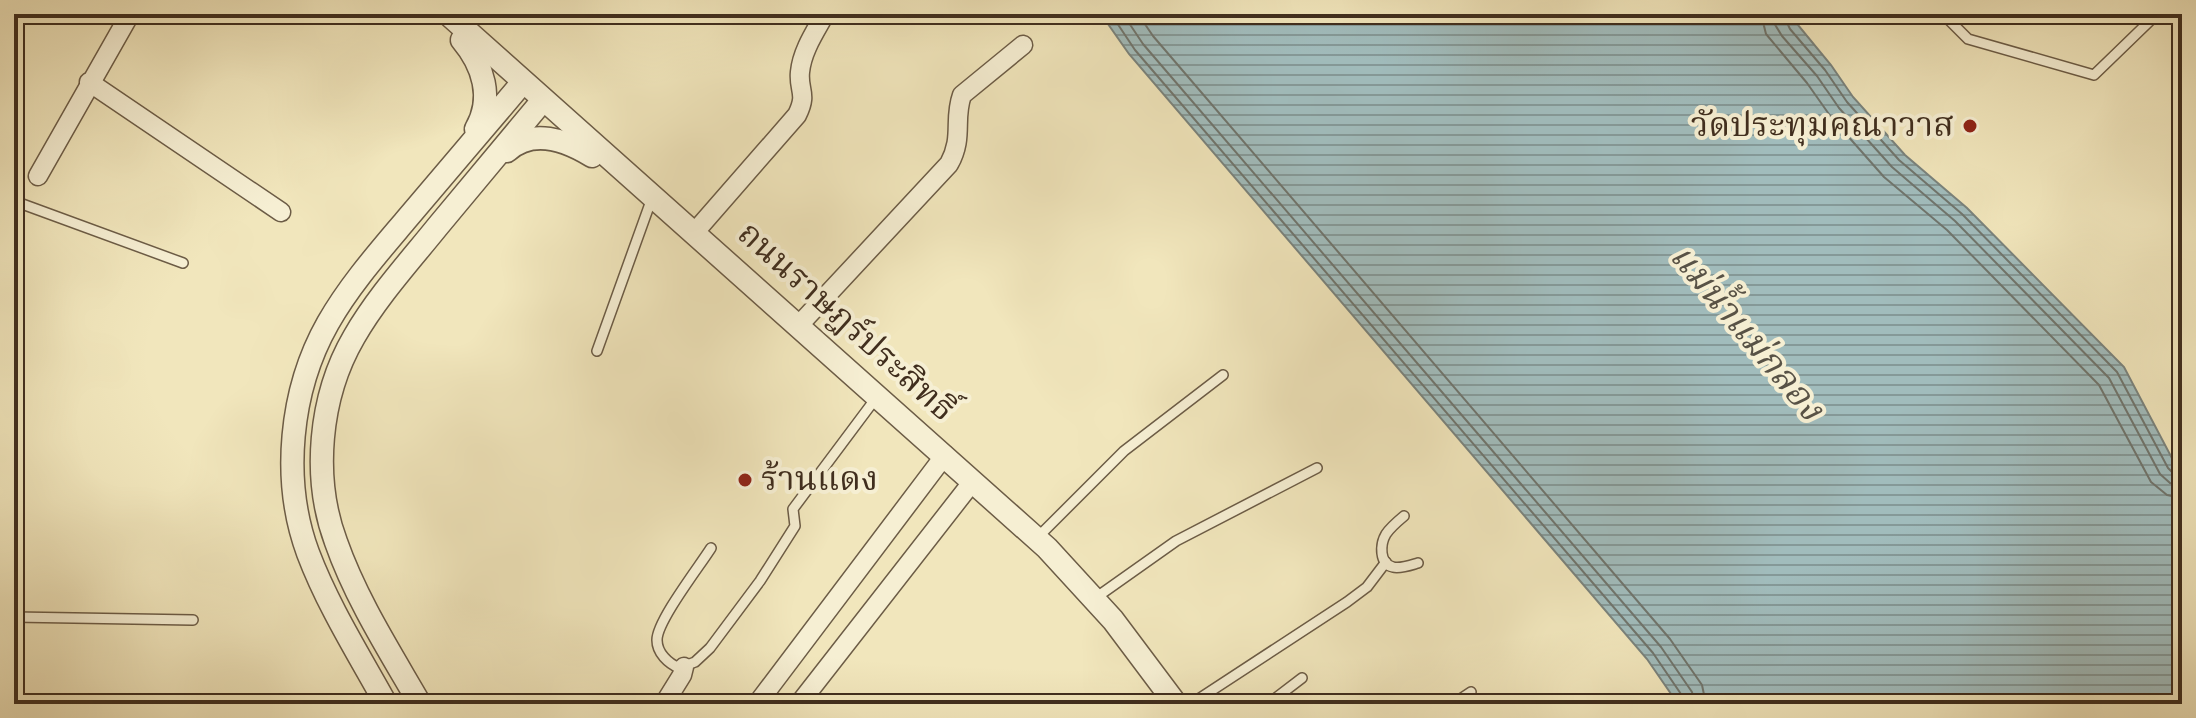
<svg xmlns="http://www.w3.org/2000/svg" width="2196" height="718" viewBox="0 0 2196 718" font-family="'IM FELL DW Pica','Noto Serif Thai',serif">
<defs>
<pattern id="water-rules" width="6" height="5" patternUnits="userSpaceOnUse" patternTransform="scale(2)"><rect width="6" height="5" fill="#a1bcbc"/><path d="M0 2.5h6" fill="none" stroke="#859998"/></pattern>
</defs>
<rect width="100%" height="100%" fill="#f1e6bc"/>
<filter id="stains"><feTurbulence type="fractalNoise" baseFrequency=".0025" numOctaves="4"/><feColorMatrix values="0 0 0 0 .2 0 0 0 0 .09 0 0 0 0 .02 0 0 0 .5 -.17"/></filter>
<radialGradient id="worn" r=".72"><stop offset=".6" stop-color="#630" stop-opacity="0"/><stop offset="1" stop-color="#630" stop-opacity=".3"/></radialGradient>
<polygon fill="url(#water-rules)" stroke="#7a837d" stroke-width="2" points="1101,14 1789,14 1831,65 1853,97 1905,155 1967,208 2124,367 2175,464 2182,471 2182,704 1678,704 1647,659 1129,54"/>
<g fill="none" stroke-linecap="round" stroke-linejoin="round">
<g stroke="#70756d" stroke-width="2">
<polyline points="1111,14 1135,50 1653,653 1683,697 1684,704"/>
<polyline points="1123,14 1143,44 1661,647 1692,692 1694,704"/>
<polyline points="1138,14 1153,36 1670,639 1702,685 1706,704"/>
<polyline points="1761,14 1766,34 1807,83 1831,117 1884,177 1947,230 2099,385 2151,482 2167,495 2182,498"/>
<polyline points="1773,14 1774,23 1782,36 1817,76 1839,108 1892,167 1955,221 2109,378 2160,474 2170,483 2182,486"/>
<polyline points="1783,14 1790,29 1825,70 1847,102 1899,160 1962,214 2117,372 2168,468 2175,475 2182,476"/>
</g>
<defs>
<g id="service">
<polyline points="1943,14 1968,39 2094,75 2157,14"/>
<polyline points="14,201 183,263"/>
<polyline points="597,351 652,198"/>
<path d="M1404,516C1398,521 1390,528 1386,534C1380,544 1379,564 1393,567C1400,569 1411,565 1418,563"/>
<polyline points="1037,538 1124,451 1223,375"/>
<path d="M711,548C699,567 657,621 657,640C657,653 668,663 679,668L695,662L710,648L760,581L795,526L793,509L876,398"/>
<polyline points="1094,599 1176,541 1317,468"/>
<polyline points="14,617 193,620"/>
<polyline points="1191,704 1347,602 1367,587 1386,562"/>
<polyline points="1268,704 1302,678"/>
<polyline points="1453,704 1471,692"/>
</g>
<g id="minor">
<polyline points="14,19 17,14"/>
<polyline points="89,82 281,212"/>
<polyline points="38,176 130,14"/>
<path d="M694,233L797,115C808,93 798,91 800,72C802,51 815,32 825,14"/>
<path d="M799,325L949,164C964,137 953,120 962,95L1023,45"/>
<polyline points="664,704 682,675 684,667"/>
<polyline points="757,704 945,455"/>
<polyline points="799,704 973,481"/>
</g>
<g id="tertiary">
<polyline points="448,14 1047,548 1113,620 1176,704"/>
<path d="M462,40C483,65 494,98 476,129"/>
<path d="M507,151C532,128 566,140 592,156"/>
<path d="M386,704C359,655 328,606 308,553C281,480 290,390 328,323C349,286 378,253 405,221C444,175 484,128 523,82"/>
<path d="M420,704C390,652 356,599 336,542C312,478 319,397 354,337C377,297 409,262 438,226C473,184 508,142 543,100"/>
</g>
</defs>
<use href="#service" stroke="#6c5c46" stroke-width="12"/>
<use href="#minor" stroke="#6c5c46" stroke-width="21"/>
<use href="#tertiary" stroke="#6c5c46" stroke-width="25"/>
<use href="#service" stroke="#f6efd3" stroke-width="9"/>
<use href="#minor" stroke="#f6efd3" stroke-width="18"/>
<use href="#tertiary" stroke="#f6efd3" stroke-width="22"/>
</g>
<g fill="#8f2418" stroke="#f6efd3" stroke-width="3">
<circle cx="1970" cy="126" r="8"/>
<circle cx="745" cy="480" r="8"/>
</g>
<g text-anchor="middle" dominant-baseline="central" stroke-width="8" stroke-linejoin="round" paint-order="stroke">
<g font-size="34" fill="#402e1e" stroke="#f6efd3" text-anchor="end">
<text x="1954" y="126">วัดประทุมคณาวาส</text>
<text x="761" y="480" text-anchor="start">ร้านแดง</text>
</g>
<g font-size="34" fill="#402e1e" stroke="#f6efd3">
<text transform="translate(846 322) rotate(42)">ถนนราษฎร์ประสิทธิ์</text>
</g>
<g font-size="36" font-style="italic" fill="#585246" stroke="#f6efd3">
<text transform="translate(1746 333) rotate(50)">แม่น้ำแม่กลอง</text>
</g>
</g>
<rect width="2196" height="718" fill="none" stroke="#f1e6bc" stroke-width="48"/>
<rect x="16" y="16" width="2164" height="686" fill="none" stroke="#402e1e" stroke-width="4"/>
<rect x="24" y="24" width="2148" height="670" fill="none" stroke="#402e1e" stroke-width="2"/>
<rect width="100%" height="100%" filter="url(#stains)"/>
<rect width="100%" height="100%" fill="url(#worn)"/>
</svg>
